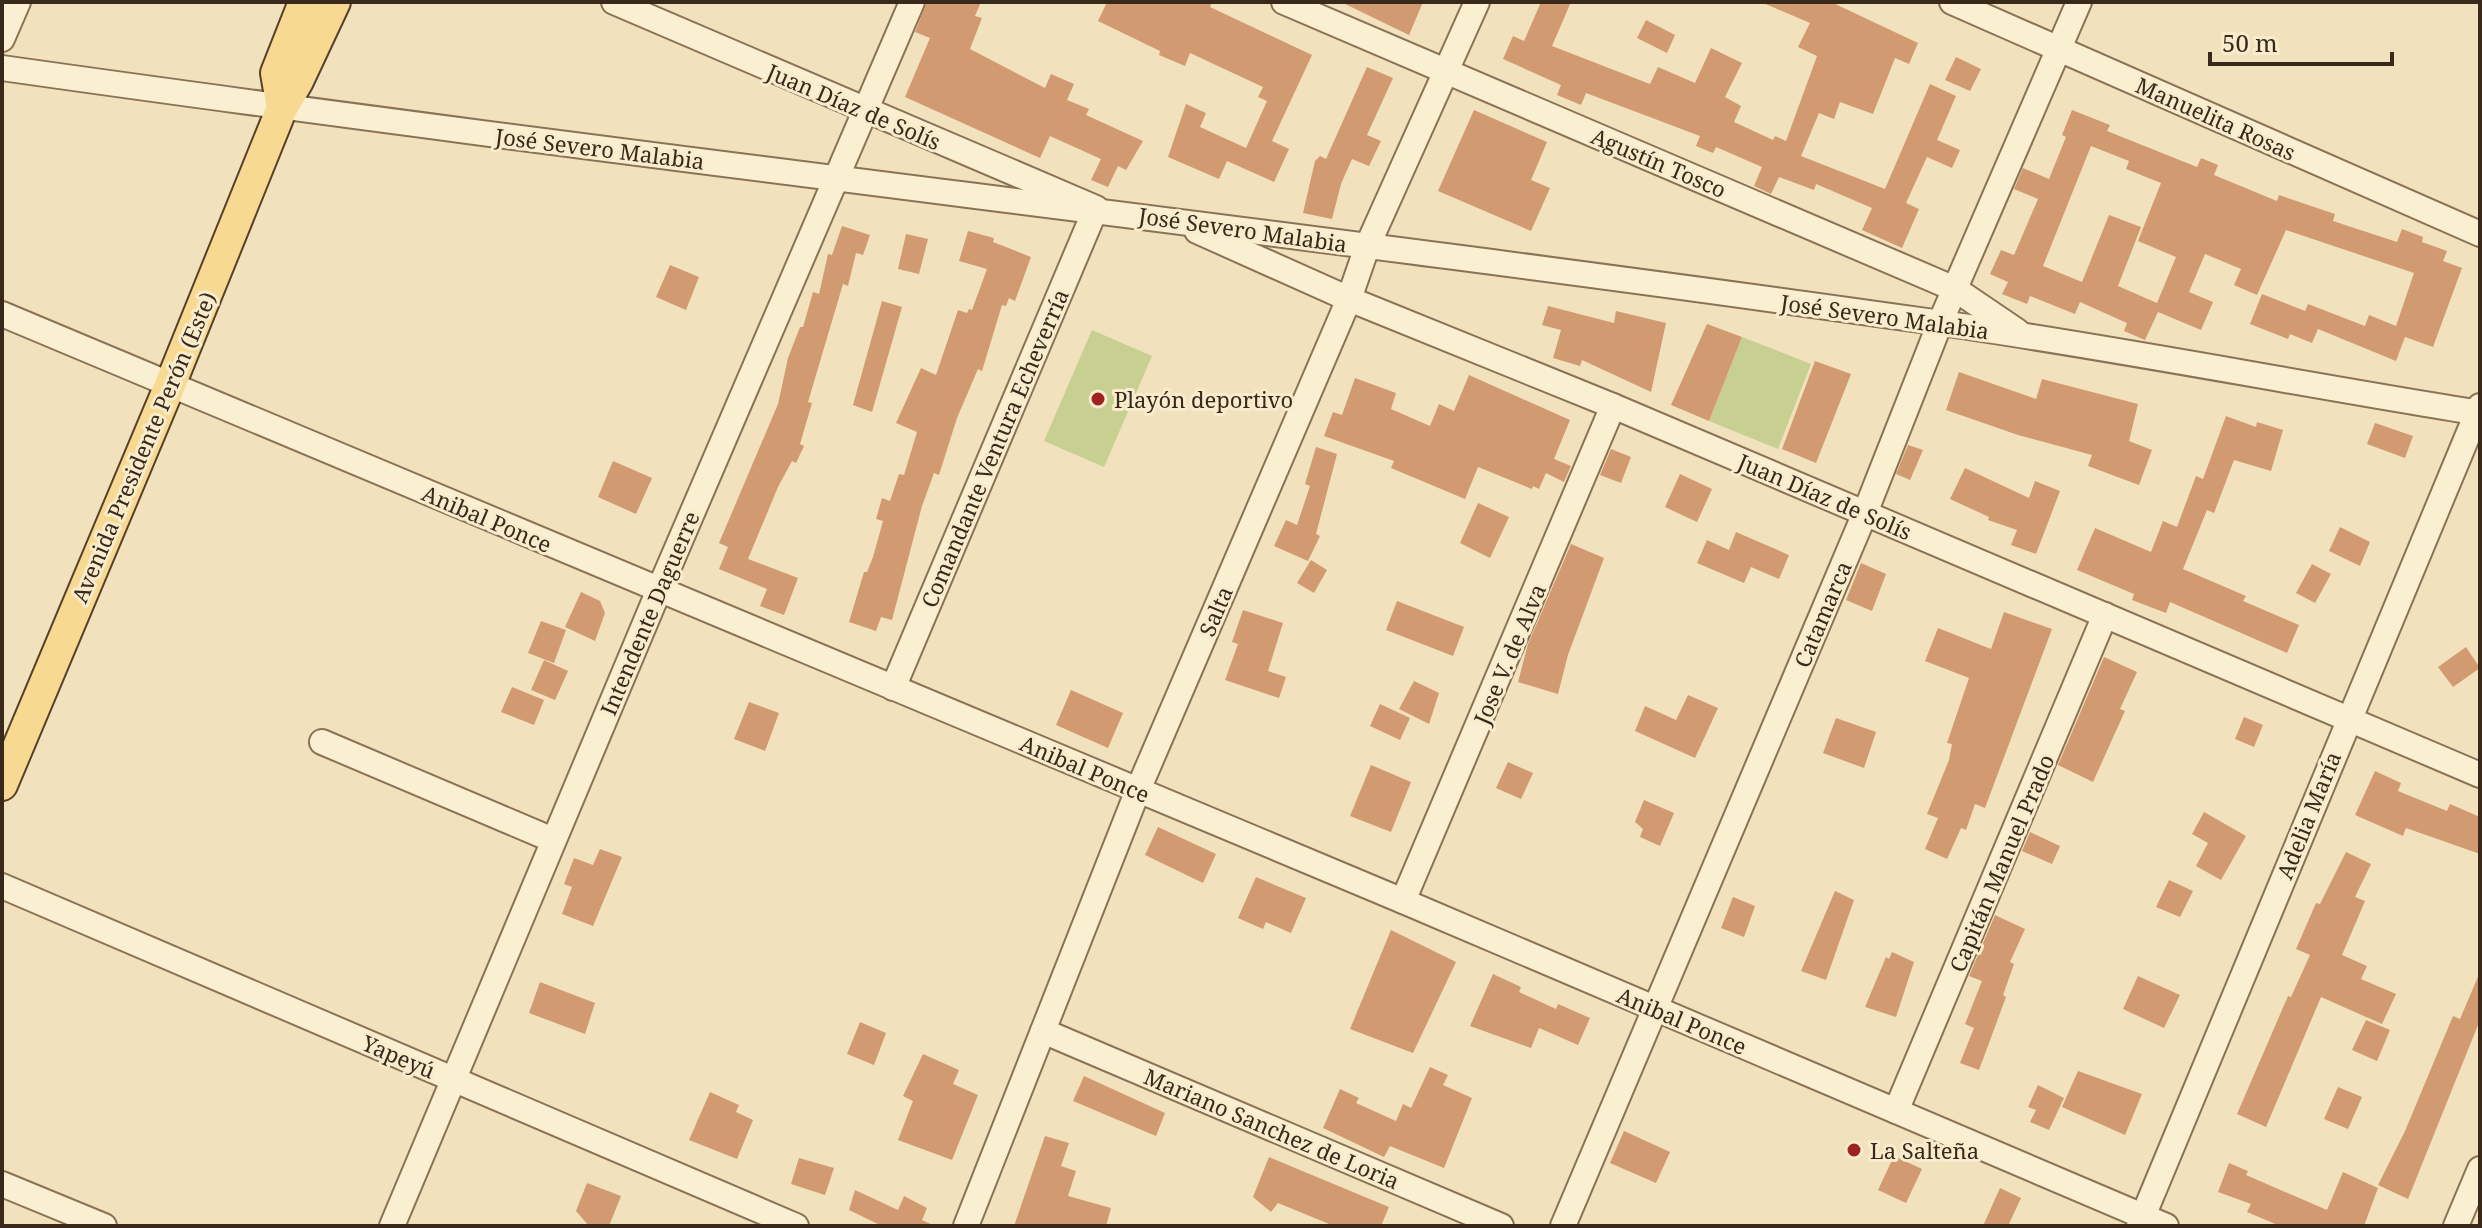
<svg xmlns="http://www.w3.org/2000/svg" width="2482" height="1228" viewBox="0 0 2482 1228" font-family="'Noto Serif',serif">
<rect width="100%" height="100%" fill="#f1e2bd"/>
<g fill="#c7cf91">
<polygon points="1092,330 1152,356 1104,467 1044,441"/>
<polygon points="1742,337 1811,364 1778,449 1709,421"/>
</g>
<g fill="#d29a70" fill-rule="evenodd">
<polygon points="927,2 981,2 975,16 982,18 970,49 1045,88 1051,74 1074,84 1067,100 1089,109 1086,115 1143,141 1126,170 1118,166 1108,187 1091,180 1101,159 1050,136 1040,158 905,97 930,38 915,32"/>
<polygon points="1107,2 1212,2 1210,7 1312,55 1272,141 1289,149 1274,182 1227,161 1219,179 1168,157 1186,104 1206,113 1200,127 1246,148 1267,101 1258,97 1263,87 1190,53 1185,66 1159,55 1160,51 1098,21"/>
<polygon points="1341,2 1423,2 1409,35"/>
<polygon points="1541,2 1571,2 1552,46 1650,84 1658,67 1695,83 1711,48 1742,63 1725,97 1741,106 1734,122 1773,140 1775,136 1786,141 1817,56 1798,47 1810,23 1761,2 1831,2 1918,43 1909,64 1895,58 1873,114 1840,102 1834,119 1819,113 1801,156 1885,189 1930,84 1956,96 1937,140 1960,150 1952,168 1927,157 1906,203 1919,209 1902,248 1862,230 1872,208 1816,184 1814,190 1779,177 1771,194 1754,186 1762,167 1716,147 1713,153 1696,146 1700,136 1586,93 1581,105 1557,95 1561,85 1503,59 1513,36 1524,41"/>
<polygon points="1646,20 1675,35 1667,53 1637,38"/>
<polygon points="1956,57 1981,69 1970,91 1945,80"/>
<polygon points="1367,67 1393,78 1367,135 1381,141 1369,166 1352,159 1341,184 1332,219 1303,213 1315,161 1320,156 1326,159"/>
<polygon points="1474,110 1547,142 1531,180 1550,188 1531,231 1438,191"/>
<path d="M2072,110L2110,125L2107,131L2197,167L2201,158L2218,165L2214,175L2277,201L2279,195L2335,214L2333,221L2397,242L2402,229L2423,237L2422,242L2447,251L2443,261L2462,268L2433,347L2405,337L2396,361L2318,329L2312,343L2290,334L2288,339L2250,324L2262,294L2305,311L2308,304L2365,326L2369,315L2396,326L2414,273L2286,230L2257,295L2234,285L2241,269L2205,254L2189,292L2213,302L2201,330L2158,312L2145,340L2124,331L2127,323L2080,302L2075,314L2030,296L2027,304L2002,294L2008,282L1990,274L2001,250L2014,255L2038,199L2014,189L2023,168L2049,179L2066,137L2062,135ZM2091,146L2129,161L2126,169L2161,183L2138,241L2176,257L2157,303L2118,286L2141,227L2109,215L2082,282L2043,266Z"/>
<polygon points="842,226 870,235 863,255 856,253 848,286 843,284 808,402 812,403 800,444 804,446 796,463 792,461 778,487 748,559 798,578 784,615 760,606 767,589 719,569 728,547 719,543 778,404 788,358 800,327 803,327 813,292 819,294 828,254 832,255"/>
<polygon points="968,231 994,238 993,242 1031,257 1015,301 1009,298 1006,306 1002,305 982,371 978,369 957,418 939,475 934,473 922,506 892,620 881,617 876,631 849,622 864,572 867,572 873,557 883,521 876,519 882,498 890,501 899,474 904,475 917,432 896,423 921,368 936,375 958,310 967,313 969,309 972,310 987,269 959,261"/>
<polygon points="906,234 928,239 919,274 898,269"/>
<polygon points="670,265 699,277 686,310 656,297"/>
<polygon points="882,301 902,307 872,412 853,405"/>
<polygon points="1548,306 1614,323 1616,311 1666,323 1651,392 1582,360 1580,366 1553,358 1561,330 1542,325"/>
<polygon points="1707,324 1742,337 1709,421 1671,405"/>
<polygon points="1815,361 1851,374 1816,463 1782,449"/>
<polygon points="1959,372 2036,399 2042,379 2138,404 2129,441 2152,450 2139,485 2088,466 2092,455 2018,435 1946,410"/>
<polygon points="1469,375 1570,420 1554,459 1571,466 1564,482 1546,473 1539,489 1533,486 1532,489 1478,467 1465,499 1391,468 1394,461 1324,436 1333,412 1342,415 1355,378 1396,393 1391,409 1430,426 1439,404 1454,411"/>
<polygon points="2226,416 2256,427 2257,422 2283,430 2271,471 2234,460 2214,513 2207,510 2183,569 2246,596 2243,601 2299,625 2287,653 2170,602 2166,613 2132,600 2134,594 2077,570 2095,528 2151,552 2163,521 2177,527 2196,476 2203,479"/>
<polygon points="2375,423 2413,436 2405,458 2367,444"/>
<polygon points="1908,445 1923,450 1910,480 1896,474"/>
<polygon points="1316,447 1337,454 1316,534 1320,536 1308,561 1274,546 1286,520 1297,525 1310,486 1305,484"/>
<polygon points="1611,449 1631,457 1621,483 1600,475"/>
<polygon points="613,461 652,478 636,514 598,497"/>
<polygon points="1965,468 2029,498 2035,481 2060,491 2036,554 2011,545 2017,530 1988,520 1989,517 1950,499"/>
<polygon points="1680,474 1712,489 1697,522 1665,507"/>
<polygon points="1478,503 1509,517 1490,558 1460,543"/>
<polygon points="2340,527 2370,542 2360,566 2329,551"/>
<polygon points="1736,532 1789,555 1779,579 1751,567 1744,583 1697,563 1707,540 1729,550"/>
<polygon points="1571,544 1604,558 1568,655 1558,694 1518,682 1528,644"/>
<polygon points="1311,560 1327,570 1314,593 1297,583"/>
<polygon points="1861,563 1886,574 1872,611 1846,600"/>
<polygon points="2312,564 2331,574 2315,603 2296,593"/>
<polygon points="581,592 600,601 605,613 595,641 565,627"/>
<polygon points="1397,601 1464,627 1453,656 1386,630"/>
<polygon points="1243,610 1283,623 1268,671 1286,677 1279,698 1225,680 1238,644 1232,642"/>
<polygon points="2004,612 2052,629 1985,808 1975,804 1966,830 1961,828 1947,859 1925,849 1938,818 1927,814 1949,760 1952,744 1947,743 1969,678 1925,661 1938,628 1991,649"/>
<polygon points="541,621 566,630 554,663 528,653"/>
<polygon points="2466,647 2480,668 2453,687 2438,667"/>
<polygon points="2104,657 2137,672 2120,709 2125,711 2093,782 2058,765"/>
<polygon points="544,660 568,671 555,700 531,690"/>
<polygon points="1414,681 1439,693 1429,724 1399,709"/>
<polygon points="512,687 544,700 534,725 501,712"/>
<polygon points="1071,690 1123,713 1108,748 1056,725"/>
<polygon points="1688,695 1718,708 1695,758 1635,731 1645,706 1676,720"/>
<polygon points="749,702 779,713 765,751 734,739"/>
<polygon points="1380,704 1410,718 1400,740 1370,726"/>
<polygon points="2244,717 2263,725 2254,747 2235,739"/>
<polygon points="1836,718 1876,732 1864,768 1823,753"/>
<polygon points="1508,762 1533,773 1521,799 1496,788"/>
<polygon points="1371,765 1411,782 1391,832 1350,816"/>
<polygon points="2375,771 2401,783 2398,791 2447,811 2450,804 2480,817 2480,854 2406,828 2403,836 2355,815"/>
<polygon points="1644,800 1674,813 1660,846 1640,837 1643,829 1635,822"/>
<polygon points="2204,812 2246,836 2221,880 2196,866 2208,843 2192,834"/>
<polygon points="1158,827 1216,854 1203,883 1145,855"/>
<polygon points="2030,832 2060,846 2052,864 2022,851"/>
<polygon points="600,849 622,857 593,926 562,914 572,887 564,884 574,858 593,865"/>
<polygon points="2346,852 2371,864 2355,897 2365,901 2342,955 2367,966 2361,979 2396,994 2382,1024 2321,997 2266,1127 2237,1114 2288,996 2291,997 2310,955 2296,949 2316,903 2320,904"/>
<polygon points="1256,877 1306,898 1291,933 1266,922 1263,929 1238,918"/>
<polygon points="2169,880 2193,891 2180,917 2156,907"/>
<polygon points="1835,891 1854,900 1826,980 1801,971"/>
<polygon points="1733,897 1755,906 1744,937 1721,928"/>
<polygon points="1995,915 2025,929 2010,962 2014,964 2003,995 2006,997 1979,1070 1960,1063 1974,1028 1965,1024 1982,981 1969,976"/>
<polygon points="1391,930 1456,962 1413,1053 1350,1029"/>
<polygon points="1892,952 1914,962 1896,1017 1865,1007 1886,957 1889,959"/>
<polygon points="2480,972 2480,1020 2408,1199 2378,1185 2405,1131 2453,1016 2460,1019"/>
<polygon points="1493,974 1521,987 1519,992 1556,1009 1558,1004 1590,1018 1578,1045 1539,1028 1531,1048 1470,1026"/>
<polygon points="2138,976 2180,995 2164,1028 2123,1009"/>
<polygon points="540,982 595,1003 585,1034 529,1013"/>
<polygon points="2366,1020 2390,1030 2377,1061 2352,1050"/>
<polygon points="860,1022 886,1033 874,1065 847,1054"/>
<polygon points="923,1054 959,1070 953,1084 978,1095 952,1160 898,1140 913,1101 903,1096"/>
<polygon points="1430,1067 1448,1075 1443,1085 1472,1098 1444,1168 1390,1146 1384,1157 1323,1128 1340,1089 1359,1098 1356,1103 1396,1121 1403,1104 1411,1108"/>
<polygon points="2078,1071 2142,1094 2125,1135 2062,1107"/>
<polygon points="1084,1076 1165,1113 1156,1136 1073,1101"/>
<polygon points="2038,1085 2064,1098 2049,1130 2030,1122 2036,1110 2028,1107"/>
<polygon points="2338,1087 2362,1097 2348,1129 2324,1119"/>
<polygon points="710,1092 739,1105 736,1112 753,1120 737,1159 689,1140"/>
<polygon points="1624,1131 1670,1152 1656,1183 1610,1163"/>
<polygon points="1045,1136 1069,1143 1061,1166 1076,1171 1068,1196 1111,1208 1106,1226 1014,1226"/>
<polygon points="1894,1156 1922,1169 1906,1203 1878,1190"/>
<polygon points="1269,1157 1389,1207 1381,1226 1334,1226 1278,1203 1271,1212 1253,1197"/>
<polygon points="799,1158 834,1168 825,1195 791,1184"/>
<polygon points="2229,1163 2248,1171 2246,1175 2327,1210 2343,1172 2378,1188 2364,1226 2280,1226 2247,1212 2251,1204 2218,1192"/>
<polygon points="587,1183 621,1196 609,1226 589,1226 576,1211"/>
<polygon points="2000,1188 2021,1198 2008,1226 1983,1226"/>
<polygon points="855,1190 898,1210 904,1196 927,1208 922,1220 935,1226 882,1226 849,1210"/>
</g>
<g fill="none" stroke-linecap="round" stroke-linejoin="round">
<defs>
<g id="minor">
<polyline points="614,2 1096,208 893,688"/>
<polyline points="1284,2 1955,289 2017,331"/>
<polyline points="1952,2 2480,234"/>
<polyline points="2,39 18,2"/>
<path d="M2,68C645,159 1291,231 1934,322C2117,348 2298,384 2480,413"/>
<polyline points="1197,231 1349,299 1613,406 2480,775"/>
<polyline points="2,314 1403,901 2166,1226"/>
<polyline points="322,742 553,840"/>
<polyline points="2,886 796,1226"/>
<polyline points="1403,901 1613,406"/>
<polyline points="1043,1031 1501,1226"/>
<polyline points="1896,1111 2105,615"/>
<polyline points="2,1184 104,1226"/>
<polyline points="392,1226 659,590 912,2"/>
<polyline points="966,1226 1138,790 1349,299 1367,247 1477,2"/>
<polyline points="1563,1226 1865,513 1940,323 2079,2"/>
<polyline points="2139,1226 2480,406"/>
<polyline points="2456,1226 2480,1169"/>
</g>
<g id="major">
<polyline points="282,108 276,73 304,2"/>
<polyline points="2,785 170,385 282,108 298,81 335,2"/>
</g>
</defs>
<use href="#minor" stroke="#8a7255" stroke-width="28"/>
<use href="#major" stroke="#57402a" stroke-width="34"/>
<use href="#minor" stroke="#fbefd1" stroke-width="24"/>
<use href="#major" stroke="#f7d991" stroke-width="30"/>
</g>
<g fill="#9d2221" stroke="#f8eccd" stroke-width="3">
<circle cx="1098" cy="399" r="8"/>
<circle cx="1854" cy="1150" r="8"/>
</g>
<g text-anchor="middle" dominant-baseline="central" stroke-width="6" stroke-linejoin="round" paint-order="stroke">
<g font-size="22" fill="#38291b" stroke="#f8eccd">
<text transform="translate(854 106) rotate(23)">Juan Díaz de Solís</text>
<text transform="translate(2216 118) rotate(24)">Manuelita Rosas</text>
<text transform="translate(600 148) rotate(7)">José Severo Malabia</text>
<text transform="translate(1659 162) rotate(23)">Agustín Tosco</text>
<text transform="translate(1243 229) rotate(8)">José Severo Malabia</text>
<text transform="translate(1885 316) rotate(8)">José Severo Malabia</text>
<text transform="translate(143 447) rotate(-67)">Avenida Presidente Perón (Este)</text>
<text transform="translate(994 448) rotate(-67)">Comandante Ventura Echeverría</text>
<text transform="translate(1825 496) rotate(23)">Juan Díaz de Solís</text>
<text transform="translate(487 518) rotate(23)">Anibal Ponce</text>
<text transform="translate(1215 611) rotate(-67)">Salta</text>
<text transform="translate(649 613) rotate(-67)">Intendente Daguerre</text>
<text transform="translate(1822 614) rotate(-67)">Catamarca</text>
<text transform="translate(1509 654) rotate(-67)">Jose V. de Alva</text>
<text transform="translate(1085 768) rotate(23)">Anibal Ponce</text>
<text transform="translate(2308 815) rotate(-68)">Adelia María</text>
<text transform="translate(2001 863) rotate(-67)">Capitán Manuel Prado</text>
<text transform="translate(1682 1020) rotate(23)">Anibal Ponce</text>
<text transform="translate(399 1056) rotate(23)">Yapeyú</text>
<text transform="translate(1272 1128) rotate(23)">Mariano Sanchez de Loria</text>
</g>
<g font-size="22" fill="#38291b" stroke="#f8eccd" text-anchor="start">
<text x="1114" y="399">Playón deportivo</text>
<text x="1870" y="1150">La Salteña</text>
</g>
</g>
<rect width="2482" height="1228" fill="none" stroke="#38291b" stroke-width="8"/>
<path d="M2210 52v12h182v-12" fill="none" stroke="#38291b" stroke-width="4"/>
<text x="2222" y="52" font-size="24" fill="#38291b" stroke="#f8eccd" stroke-width="6" paint-order="stroke">50 m</text>
</svg>
